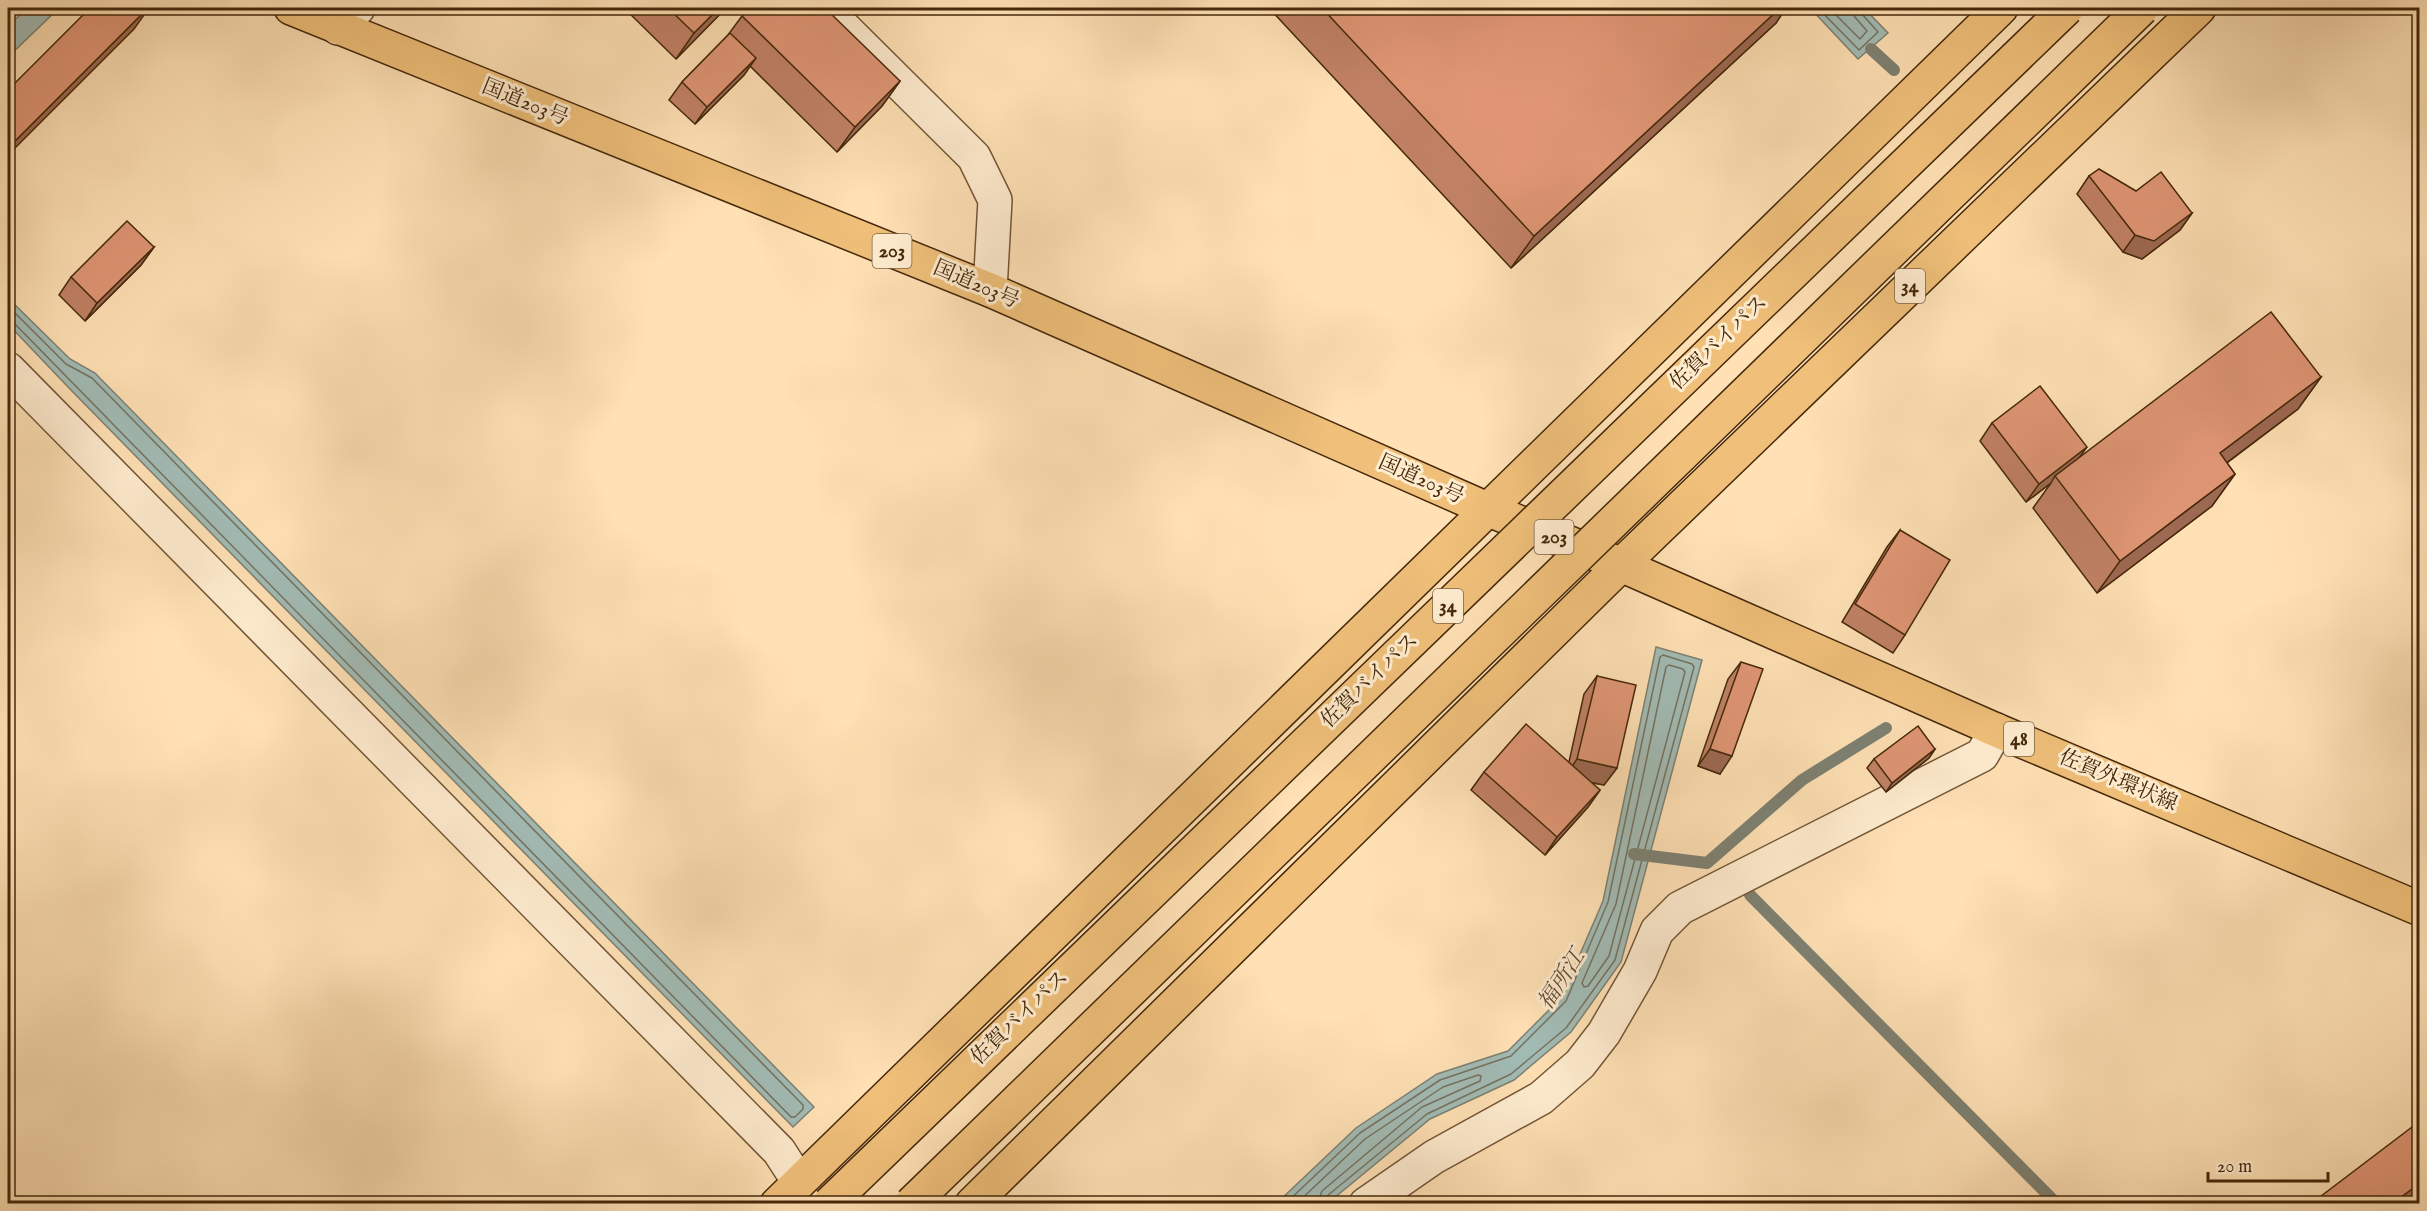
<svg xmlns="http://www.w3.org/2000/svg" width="2427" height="1211" viewBox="0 0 2427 1211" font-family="'IM FELL English','Noto Serif JP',serif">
<rect width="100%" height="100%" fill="#ffe1b5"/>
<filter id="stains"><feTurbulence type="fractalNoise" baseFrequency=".00333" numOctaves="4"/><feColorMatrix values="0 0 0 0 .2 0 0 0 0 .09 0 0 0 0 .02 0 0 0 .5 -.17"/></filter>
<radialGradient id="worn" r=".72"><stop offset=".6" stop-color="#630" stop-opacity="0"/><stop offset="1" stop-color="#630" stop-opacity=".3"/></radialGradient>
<g fill="#a2bcb6" stroke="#7d8172" stroke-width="1.5">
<polygon points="27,8 59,8 8,57 8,26"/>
<polygon points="1810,8 1864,8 1888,33 1858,59"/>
<polygon points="8,298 70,359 95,373 814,1107 793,1127 69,388 8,324"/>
<polygon points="1656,647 1702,660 1621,962 1571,1032 1514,1080 1430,1119 1328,1203 1277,1203 1356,1128 1437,1074 1508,1051 1561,998 1603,901"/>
</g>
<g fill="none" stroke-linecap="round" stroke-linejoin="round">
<g stroke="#747260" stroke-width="1.5">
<polyline points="1818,8 1859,50 1878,32 1861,13 1860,8"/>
<polyline points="1829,8 1860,39 1867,31 1854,16 1853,8"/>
<polyline points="8,306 66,364 92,378 803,1105 803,1109 795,1117 791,1117 14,323 8,321"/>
<polygon points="1669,665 1683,669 1685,672 1609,956 1588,986 1584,987 1582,983 1616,904 1666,667"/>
<polyline points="1285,1204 1360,1133 1440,1080 1511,1056 1566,1001 1608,902 1660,657 1663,655 1692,664 1694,667 1615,960 1566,1028 1511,1074 1427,1114 1327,1196 1325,1204"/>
<polyline points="1296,1204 1365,1139 1443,1087 1478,1075 1481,1076 1480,1081 1422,1107 1322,1191 1317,1204"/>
</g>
<g stroke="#7d8172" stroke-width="12">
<polyline points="1871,49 1894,70"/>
<polyline points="1634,854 1707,863 1802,780 1886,728"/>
<polyline points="1750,895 2057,1204"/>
</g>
<defs>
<g id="minor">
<polyline points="824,8 974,157 995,200 990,290"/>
<polyline points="338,28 358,8"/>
<polyline points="8,369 779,1151 799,1182"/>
<polyline points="1366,1204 1434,1157 1541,1098 1580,1064 1604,1033 1640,971 1657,931 1680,908 1982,755 1996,730"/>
</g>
<polyline id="primary" points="1621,565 1996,730 2420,909"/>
<g id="trunk">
<polyline points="291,8 990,290 1487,509 1608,559"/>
<polyline points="777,1204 2001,8"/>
<polyline points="972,1204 1621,565 2199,8"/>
</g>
</defs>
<use href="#minor" stroke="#745636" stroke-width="36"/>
<use href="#primary" stroke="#45280b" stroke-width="36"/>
<use href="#trunk" stroke="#45280b" stroke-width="36"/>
<use href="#minor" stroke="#ffeccf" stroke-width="33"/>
<use href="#primary" stroke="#f0c07a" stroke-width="33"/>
<use href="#trunk" stroke="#f0c07a" stroke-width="33"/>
<defs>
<g id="trunk-bridge">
<polyline points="829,1204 2067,8"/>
<polyline points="911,1204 2142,8"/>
</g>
</defs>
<use href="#trunk-bridge" stroke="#45280b" stroke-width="36" stroke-linecap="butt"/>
<use href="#trunk-bridge" stroke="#f0c07a" stroke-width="33"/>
</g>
<g fill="#c18165" stroke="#45280b" stroke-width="1.5">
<polygon points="624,8 726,8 676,59"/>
<polygon points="1269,8 1786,8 1776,23 1511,268"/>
<polygon points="742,16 900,81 882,106 837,152 750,66 744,75 695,124 669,100 682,82 728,35"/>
<polygon points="2089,176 2136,191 2192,213 2180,230 2142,259 2123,252 2077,194"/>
<polygon points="154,247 141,265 85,321 59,295 71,277"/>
<polygon points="2321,377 2298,409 2227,463 2235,474 2212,506 2097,593 2033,508 2051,483 2026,502 1980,441 1992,423 2079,459"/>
<polygon points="1900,530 1905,635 1893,653 1842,622 1887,547"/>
<polygon points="1741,662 1720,774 1698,766 1728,679"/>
<polygon points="1597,676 1617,768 1604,785 1592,783 1600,790 1588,807 1545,855 1471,790 1484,772 1569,762 1584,694"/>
<polygon points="1935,749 1929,758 1886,792 1867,768 1874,759"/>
</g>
<g fill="#9d6952" stroke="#45280b" stroke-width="1.5">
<polygon points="148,8 149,8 134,29 8,155 8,148"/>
<polygon points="719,8 726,8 676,59 694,33"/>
<polygon points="1780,8 1786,8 1776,23 1511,268 1534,236"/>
<polygon points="756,58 744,75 695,124 707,107"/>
<polygon points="900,81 882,106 837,152 855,127"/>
<polygon points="2192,213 2180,230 2142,259 2123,252 2135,235"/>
<polygon points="154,247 141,265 85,321 97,303"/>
<polygon points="2321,377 2298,409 2197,485 2220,453"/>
<polygon points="2087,447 2074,465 2055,476 2051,483 2026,502 2039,484"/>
<polygon points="2235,474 2212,506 2097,593 2120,561"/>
<polygon points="1710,749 1732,756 1720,774 1698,766"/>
<polygon points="1935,749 1929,758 1886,792 1892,783"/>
<polygon points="1577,759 1617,768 1604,785 1565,777"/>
<polygon points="1600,790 1588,807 1545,855 1557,837"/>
<polygon points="2420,1183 2420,1195 2409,1203 2393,1203"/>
</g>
<g fill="#e09675" stroke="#45280b" stroke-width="1.5">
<polygon points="90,8 148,8 8,148 8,90"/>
<polygon points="668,8 719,8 694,33"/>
<polygon points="750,8 825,8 900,81 855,127 742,16"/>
<polygon points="1322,8 1780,8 1534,236"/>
<polygon points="730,33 756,58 707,107 682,82"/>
<polygon points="2099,169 2136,191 2161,172 2192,213 2154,241 2135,235 2089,176"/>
<polygon points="127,221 154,247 97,303 71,277"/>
<polygon points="2271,312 2321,377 2220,453 2235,474 2120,561 2055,476"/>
<polygon points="2040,386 2087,447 2039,484 1992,423"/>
<polygon points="1900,530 1950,560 1905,635 1855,604"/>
<polygon points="1741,662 1763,669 1732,756 1710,749"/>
<polygon points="1597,676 1636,685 1617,768 1577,759"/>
<polygon points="1526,724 1600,790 1557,837 1484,772"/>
<polygon points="1918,726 1935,749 1892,783 1874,759"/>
<polygon points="2420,1121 2420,1183 2393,1203 2312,1203"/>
</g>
<g text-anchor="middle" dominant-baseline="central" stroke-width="6" stroke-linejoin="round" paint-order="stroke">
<g fill="#ffeccf" stroke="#7d6346" stroke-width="1.5">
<rect x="872.5" y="234" width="39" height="34" rx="4.5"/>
<rect x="1895" y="269" width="30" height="34" rx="4.5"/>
<rect x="1534.5" y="520" width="39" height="34" rx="4.5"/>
<rect x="1433" y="589" width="30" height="34" rx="4.5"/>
<rect x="2004" y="722" width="30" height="34" rx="4.5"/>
</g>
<g font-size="20" font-weight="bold" fill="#45280b">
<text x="892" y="251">203</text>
<text x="1910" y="286">34</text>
<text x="1554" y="537">203</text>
<text x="1448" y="606">34</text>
<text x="2019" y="739">48</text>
</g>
<g font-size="21" fill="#45280b" stroke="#ffeccf">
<text transform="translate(525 103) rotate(22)">国道203号</text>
<text transform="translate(976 285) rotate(23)">国道203号</text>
<text transform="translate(1719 343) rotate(-44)">佐賀バイパス</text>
<text transform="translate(1421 480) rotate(24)">国道203号</text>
<text transform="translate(1370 681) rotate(-44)">佐賀バイパス</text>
<text transform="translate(2118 781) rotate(23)">佐賀外環状線</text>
<text transform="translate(1020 1018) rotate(-44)">佐賀バイパス</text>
</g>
<g font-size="22" font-style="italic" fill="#5c4d36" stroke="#ffeccf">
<text transform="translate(1562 980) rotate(-57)">福所江</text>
</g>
</g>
<rect width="2427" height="1211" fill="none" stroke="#ffe1b5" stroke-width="30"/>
<rect x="9" y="9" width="2409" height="1193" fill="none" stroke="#45280b" stroke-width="3"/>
<rect x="15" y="15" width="2397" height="1181" fill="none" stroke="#45280b" stroke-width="1.5"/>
<path d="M2208 1172v9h120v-9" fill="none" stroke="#45280b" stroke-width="3"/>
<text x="2217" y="1172" font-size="18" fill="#45280b" stroke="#ffeccf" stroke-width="4.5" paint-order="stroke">20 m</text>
<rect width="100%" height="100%" filter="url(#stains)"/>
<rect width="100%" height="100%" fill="url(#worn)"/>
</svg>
